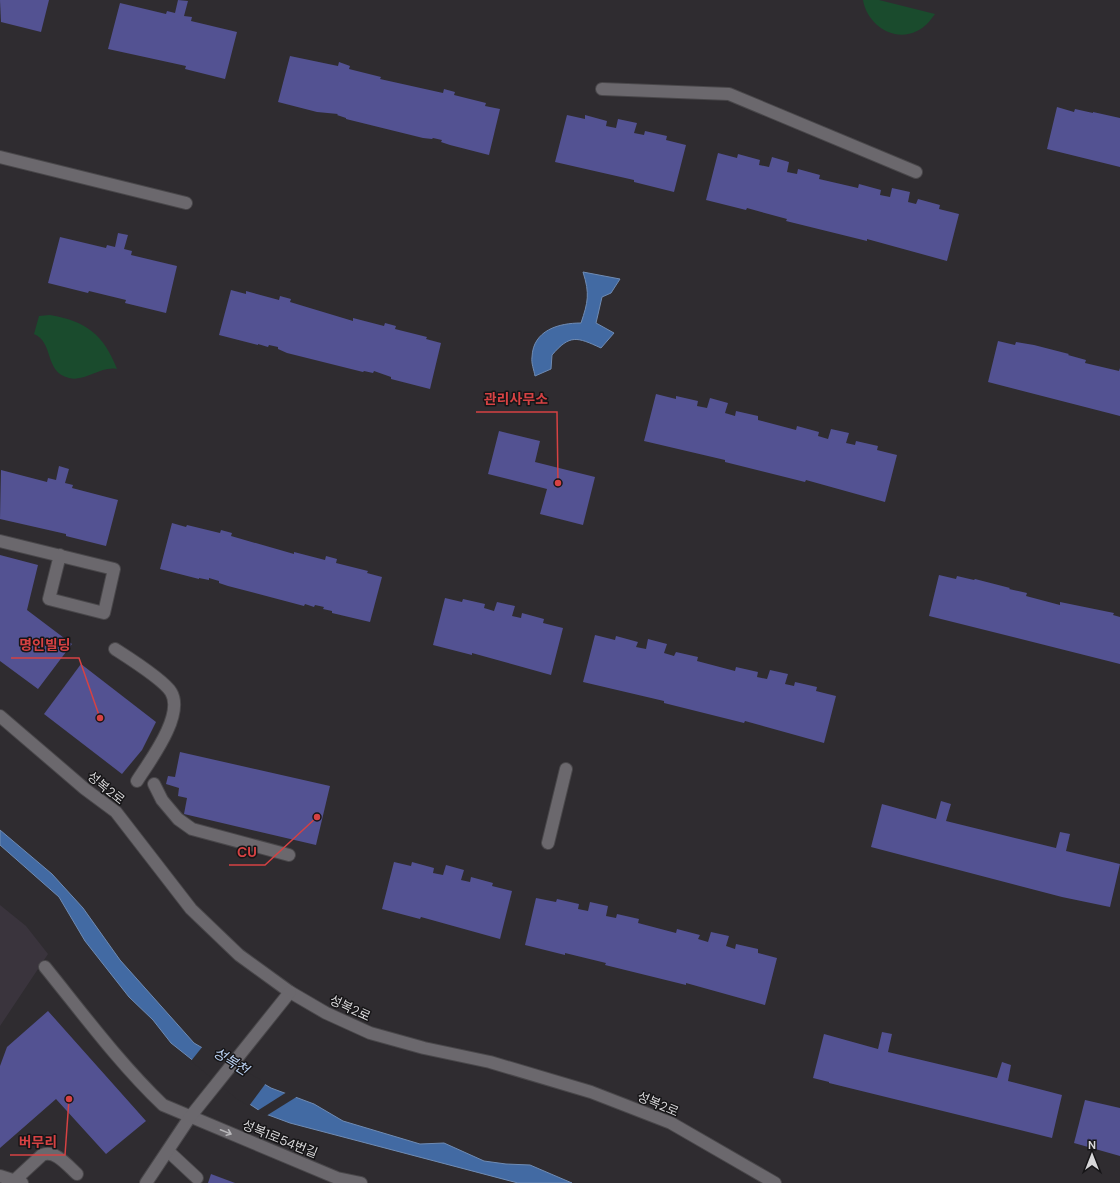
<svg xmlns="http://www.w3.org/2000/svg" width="1120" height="1183" viewBox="0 0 1120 1183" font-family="'DM Sans','Noto Sans KR',sans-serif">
<rect width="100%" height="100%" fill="#2f2c30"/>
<polygon fill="#3a343d" points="0,905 26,926 48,954 0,1026"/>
<g fill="#1a4b2d">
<path d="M863,0H879L935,14C930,21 925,27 917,31C893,43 867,24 863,0Z"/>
<path d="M50,315C86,321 104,335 117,369C100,366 86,382 69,378C44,372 54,342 34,334L39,316Z"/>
</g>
<g fill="#426aa3" stroke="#6f8bb3">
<path d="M583,272L620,279L611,293L602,297L596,323L614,333L601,348C577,337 570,334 552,355L551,369L535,376C534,370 531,363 532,357C533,330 559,323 581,323C588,302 590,294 583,272Z"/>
<polygon points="0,830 52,874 83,908 120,960 194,1043 271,1088 314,1104 343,1121 420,1144 444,1143 484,1161 506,1164 530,1165 572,1183 518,1183 290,1123 263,1113 239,1097 171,1043 153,1020 129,997 85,941 59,897 0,845"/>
</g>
<g fill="#2f2c30">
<polygon points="203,1046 266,1083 249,1106 237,1099 191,1061"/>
<polygon points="287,1092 298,1096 266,1116 257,1111"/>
</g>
<g fill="#535292">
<polygon points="0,0 49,0 41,32 1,22"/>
<polygon points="178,0 188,1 184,16 192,17 191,21 237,32 225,79 185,69 186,66 108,49 120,3 166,14 167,11 175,13"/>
<polygon points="290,56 338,66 339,62 350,66 349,69 381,77 380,79 443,93 444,89 455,92 454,95 486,103 485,106 500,109 489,155 450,145 441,142 442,140 433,138 432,139 423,138 346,119 346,118 337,115 338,114 317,112 278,102"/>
<polygon points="1057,107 1074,112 1075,109 1093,113 1093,112 1120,118 1120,167 1047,149"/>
<polygon points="567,115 585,119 585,115 607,121 606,126 616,128 618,119 637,123 634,133 644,135 645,131 667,136 666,140 686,145 674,192 634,182 634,180 555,162"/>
<polygon points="718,153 737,158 738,154 760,160 759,165 769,167 772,157 789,162 787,172 797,174 798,169 820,175 819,179 858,188 859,184 881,190 880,195 890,197 892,188 910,192 908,202 916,204 918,199 940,205 939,209 959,214 947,261 867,239 867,241 786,221 787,219 747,208 746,210 706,200"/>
<polygon points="118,233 128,235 124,249 132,251 131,255 177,266 166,313 125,303 126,300 89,291 88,293 48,283 60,237 106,248 107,245 115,247"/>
<polygon points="231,290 246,294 246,291 279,300 280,296 291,299 290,302 353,321 353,318 384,326 385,323 396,326 395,329 427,337 426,339 441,343 430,389 391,379 391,377 374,371 373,373 364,371 363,372 287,353 278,349 278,347 269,345 268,347 258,344 258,345 219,335"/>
<polygon points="998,341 1015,345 1016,342 1034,345 1069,354 1068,355 1086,360 1085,363 1119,371 1120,368 1120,416 988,382"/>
<polygon points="656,394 676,399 676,396 698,401 697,406 707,408 710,398 728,403 725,413 735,416 736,411 758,416 758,420 796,430 797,426 819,432 818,436 828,439 831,429 849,433 846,443 855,445 856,441 878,446 877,450 897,455 885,502 806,480 805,482 725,462 725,460 644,441"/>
<polygon points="499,431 540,441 535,462 595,477 583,525 540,514 547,489 488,474"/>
<polygon points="59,466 69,469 65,483 73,485 72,488 118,500 106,546 66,536 66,534 0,519 1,470 47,482 48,478 56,480"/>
<polygon points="172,523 186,527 187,525 220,533 221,530 232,533 231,536 294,554 294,552 325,560 326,556 337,559 336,563 368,571 367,573 382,577 370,622 332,613 332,611 323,609 324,607 315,605 314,607 305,604 304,606 228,586 219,583 219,581 209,578 209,580 199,578 199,579 160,569"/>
<polygon points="0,555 38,565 27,610 72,644 38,689 0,661"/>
<polygon points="939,575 956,579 957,576 974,580 975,579 1010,588 1009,589 1027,593 1026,596 1060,605 1060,602 1114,613 1113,615 1120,617 1120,664 929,616"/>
<polygon points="445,598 462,602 463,599 485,604 484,608 494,611 497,602 515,606 512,616 521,618 522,613 544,619 543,623 563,628 551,675 472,653 472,655 433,645"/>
<polygon points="595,635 615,640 616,636 638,642 636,647 646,649 648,639 667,644 664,653 674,656 676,652 698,657 697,661 735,671 736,667 758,672 757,677 767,679 770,670 788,674 785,684 794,686 795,682 817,687 816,691 836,696 824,743 745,721 744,723 664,703 664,701 583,682"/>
<polygon points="81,664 156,722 142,750 122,774 44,714"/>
<polygon points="180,752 330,786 316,845 184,814 187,798 178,796 179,788 166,784 168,776 175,777"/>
<polygon points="941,801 951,804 946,821 1056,848 1060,832 1070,834 1066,851 1120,864 1110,907 1062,897 871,847 882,804 936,819"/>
<polygon points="394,862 411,866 412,862 434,868 433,873 443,875 446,865 464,870 461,880 470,882 471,877 493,883 492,886 512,891 500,939 421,917 420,919 382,909"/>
<polygon points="536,898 556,902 557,899 579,904 578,909 588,911 590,902 608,906 606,916 616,918 617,914 639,919 638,923 676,933 677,929 700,935 698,939 708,942 711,932 729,936 726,946 735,949 736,944 758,949 758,953 777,958 765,1005 686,983 686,985 605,965 606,963 565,953 565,955 525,945"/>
<polygon points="48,1011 146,1121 106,1154 56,1099 0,1148 0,1066 7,1047"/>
<polygon points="882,1032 892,1034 888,1052 997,1078 1002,1062 1011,1065 1008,1081 1062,1095 1052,1138 829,1083 829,1082 813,1078 824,1034 878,1049"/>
<polygon points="1085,1100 1120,1108 1120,1156 1074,1143"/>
<polygon points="211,1174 235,1183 208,1183"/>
</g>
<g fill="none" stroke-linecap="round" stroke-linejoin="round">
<defs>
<g id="minor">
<polyline points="602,89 729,94 916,172"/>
<polyline points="0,157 186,203"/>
<polyline points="0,541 114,569 104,613 49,599 60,555"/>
<path d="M115,649C129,658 164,680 171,692C185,715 149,762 137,781"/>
<polyline points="0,716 85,789 116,812 191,909 239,955 290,992 326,1013 370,1033 424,1048 490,1062 591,1092 671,1123 775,1183"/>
<polyline points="154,784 162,800 178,819 192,829 289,855"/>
<polyline points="548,843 566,769"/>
<path d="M45,967C83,1014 120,1064 163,1105L337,1178L361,1183"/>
<polyline points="168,1151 197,1178"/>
<polyline points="0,1176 22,1183"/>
<path d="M15,1180L42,1155C55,1149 68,1166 77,1174"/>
<polyline points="146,1183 190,1117 290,992"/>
</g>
</defs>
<use href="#minor" stroke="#49474a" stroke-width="14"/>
<use href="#minor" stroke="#6b686d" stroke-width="12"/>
</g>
<defs><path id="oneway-shaft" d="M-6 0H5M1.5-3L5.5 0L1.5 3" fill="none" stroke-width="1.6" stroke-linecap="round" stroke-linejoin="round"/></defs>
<use stroke="#b7b6b9" href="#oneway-shaft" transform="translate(226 1132) rotate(22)"/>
<g text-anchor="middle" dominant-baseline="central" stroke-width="3" stroke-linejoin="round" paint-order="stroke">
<g font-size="13" fill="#d8d7d9" stroke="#161517">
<text transform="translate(106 788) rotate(39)">성복2로</text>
<text transform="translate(350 1008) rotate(25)">성복2로</text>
<text transform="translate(658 1104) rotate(23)">성복2로</text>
<text transform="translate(280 1139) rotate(22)">성복1로54번길</text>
</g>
<g font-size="14" font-style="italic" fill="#b9d0f1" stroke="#161517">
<text transform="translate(231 1061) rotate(32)">성복천</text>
</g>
</g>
<path fill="none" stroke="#d64243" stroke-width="1.5" d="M558 483L557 412H476M100 718L79 658H11M317 817L265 865H229M69 1099L65 1155H10"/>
<g fill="#d64243" stroke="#161517" stroke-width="1.5">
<circle cx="558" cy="483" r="4"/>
<circle cx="100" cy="718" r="4"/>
<circle cx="317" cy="817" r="4"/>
<circle cx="69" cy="1099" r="4"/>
</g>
<g font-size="14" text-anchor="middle" font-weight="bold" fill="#d64243" stroke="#161517" stroke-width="3" stroke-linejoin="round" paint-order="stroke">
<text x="516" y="404">관리사무소</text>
<text x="45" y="650">명인빌딩</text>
<text x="247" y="857">CU</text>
<text x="38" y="1147">버무리</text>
</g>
<g transform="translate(1092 1155)" stroke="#161517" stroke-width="3" paint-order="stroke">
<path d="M0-3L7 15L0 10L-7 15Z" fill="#d8d7d9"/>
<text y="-6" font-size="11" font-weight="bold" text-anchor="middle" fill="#d8d7d9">N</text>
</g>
</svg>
